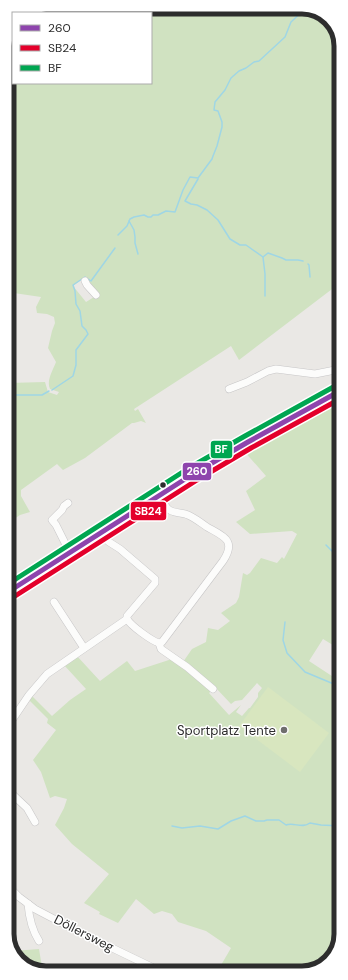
<svg xmlns="http://www.w3.org/2000/svg" width="348" height="980" viewBox="0 0 348 980" font-family="'DM Sans',sans-serif">
<rect width="100%" height="100%" fill="#eae8e5"/>
<g fill="#d0e2c1" fill-rule="evenodd">
<path d="M46,7H305L326,15L340,36V196L339,198L340,199V283L239,360L231,346L134,409L135,411L138,409L146,423L141,421L134,423H132L85,458L63,470L57,464L21,490V496L30,512L20,515L8,523V383L45,382L48,392L57,395L59,392L50,389C46,381 53,370 56,362L48,348L52,331L55,323L54,317L47,314L37,313L36,307L41,297L7,292V240C12,232 11,220 14,210L7,204V164L11,162L7,152V44L13,31V83H151V13H31ZM82,279L94,297L86,302L73,286Z"/>
<path d="M340,398L341,650L323,639L309,661L341,682V934L333,958L312,972H217L231,948L206,931L178,922L172,914L162,911L154,914L136,899L118,923L99,914L100,912L84,903L109,874L72,844L55,825L64,808L67,799L55,796L50,798L41,772L33,760L56,730L47,723L48,719L29,700L32,696L52,716L70,700L86,689L64,665L77,656L100,681L127,661L135,671L172,659L183,662L192,649L206,642L208,628L218,630L230,621L221,613L236,603L239,597L243,573L247,575L250,573L261,558L277,563L282,557L284,559L297,534L292,531L250,534L236,522L255,510L246,491L266,476L244,451ZM257,683L262,688L258,693V697L250,708H249L242,716L236,712L241,705L229,715L209,693L215,687L231,704L235,701L242,700Z"/>
<polygon points="39,949 43,973 22,965 13,951"/>
</g>
<polygon fill="#d8e6bf" points="268,687 329,733 300,772 239,726"/>
<g fill="none" stroke-linecap="round" stroke-linejoin="round">
<g stroke="#9fd6e5" stroke-width="1.5">
<polyline points="198,179 185,201 191,204 197,205 207,210 218,220 230,239 240,245 246,245 263,257 268,253 282,258 286,260 298,260 303,261"/>
<polyline points="129,221 134,230 135,237 135,243 138,254"/>
<polyline points="118,235 127,226 130,219 134,217 144,215 148,217 151,217 153,215 158,215 166,211 175,212 183,190 190,177 198,178 212,159 213,156 217,146 222,127 222,122 218,111 214,110 215,102 225,90 231,78 239,71 246,68 254,62 259,61 285,37 291,22 306,8"/>
<polyline points="263,257 265,274 265,296"/>
<polyline points="308,264 309,265 310,277"/>
<polyline points="52,390 73,376 76,365 76,350 88,334 86,330 82,326 80,311 76,304 75,291 73,285 85,277 91,281 115,248"/>
<polyline points="8,395 42,395 49,391"/>
<polyline points="326,545 332,551 336,557 340,559"/>
<polyline points="285,622 283,640 287,653 305,672 341,687"/>
<path d="M172,826L182,828L200,826L218,829L231,821L245,816L256,821H264L267,820H279L286,825C294,822 302,829 310,823L321,825L341,826"/>
</g>
<defs>
<g id="minor">
<polyline points="85,281 87,285 96,295"/>
<polyline points="8,341 8,345"/>
<polyline points="229,389 247,382 268,371 276,369 315,374 340,369"/>
<polyline points="68,503 64,506 62,510 52,520 56,525 70,553"/>
<path d="M99,534L109,542L120,549L155,579V583L127,616V619C131,626 152,641 159,643"/>
<polyline points="54,602 84,648"/>
<path d="M159,643L162,642L223,561C237,540 223,536 207,527C201,523 195,518 188,515C182,512 172,514 167,508C164,505 163,498 161,494"/>
<polyline points="159,643 161,649 187,667 213,689"/>
<polyline points="8,726 29,695 47,674 127,619"/>
<polyline points="8,787 11,793 27,808 35,822"/>
<polyline points="8,886 19,897 35,909 75,930 162,972"/>
<path d="M28,904C29,917 32,930 39,941"/>
</g>
<polyline id="major" points="8,592 193,474 248,442 340,391"/>
</defs>
<use href="#minor" stroke="#c7c6c7" stroke-width="8"/>
<use href="#major" stroke="#c6c5c3" stroke-width="9"/>
<use href="#minor" stroke="#fcfcfb" stroke-width="7"/>
<use href="#major" stroke="#e6e2d7" stroke-width="8"/>
<defs>
<polyline id="bus-1" points="8,592 193,474 248,442 340,391"/>
<polyline id="bus-2" points="12,598 197,480 251,448 340,399"/>
<polyline id="bus-3" points="8,584 189,468 245,436 337,385"/>
</defs>
<use href="#bus-1" stroke="#fff" stroke-width="8"/>
<use href="#bus-2" stroke="#fff" stroke-width="8"/>
<use href="#bus-3" stroke="#fff" stroke-width="8"/>
<use href="#bus-1" stroke="#8e44ad" stroke-width="5"/>
<use href="#bus-2" stroke="#e4002b" stroke-width="5"/>
<use href="#bus-3" stroke="#00a651" stroke-width="5"/>
</g>
<circle fill="#2d2d2d" stroke="#fff" stroke-width="1.5" cx="163" cy="485" r="3.5"/>
<circle fill="#6f6e6d" stroke="#fff" stroke-width="1.5" cx="284" cy="730" r="4"/>
<g text-anchor="middle" dominant-baseline="central" stroke-width="3" stroke-linejoin="round" paint-order="stroke">
<g font-size="13" fill="#2d2d2d" stroke="#fff" text-anchor="end">
<text x="276" y="730">Sportplatz Tente</text>
</g>
<g font-size="13" fill="#2d2d2d" stroke="#fff">
<text transform="translate(84 933) rotate(27)">Döllersweg</text>
</g>
</g>
<path d="M0 0H348V980H0ZM46 14H302A32 32 0 0 1 334 46V934A32 32 0 0 1 302 966H46A32 32 0 0 1 14 934V46A32 32 0 0 1 46 14Z" fill="#fff" fill-rule="evenodd"/>
<path fill="none" stroke="#2d2d2d" stroke-width="5" d="M46 14H302A32 32 0 0 1 334 46V934A32 32 0 0 1 302 966H46A32 32 0 0 1 14 934V46A32 32 0 0 1 46 14Z"/>
<g stroke="#fff" stroke-width="1.5">
<rect x="210" y="440" width="23" height="19" rx="4" fill="#00a651"/>
<rect x="182" y="462" width="30" height="19" rx="4" fill="#8e44ad"/>
<rect x="130" y="501" width="37" height="20" rx="4" fill="#e4002b"/>
</g>
<g font-size="11" text-anchor="middle" font-weight="bold" fill="#fff">
<text x="221" y="453">BF</text>
<text x="197" y="475">260</text>
<text x="148" y="515">SB24</text>
</g>
<rect x="12" y="12" width="140" height="72" fill="#ffffff" stroke="#ababab"/>
<rect x="20" y="25" width="20" height="6" fill="#8e44ad" stroke="#ababab"/>
<text x="48" y="32" font-size="12" fill="#2d2d2d">260</text>
<rect x="20" y="45" width="20" height="6" fill="#e4002b" stroke="#ababab"/>
<text x="48" y="52" font-size="12" fill="#2d2d2d">SB24</text>
<rect x="20" y="65" width="20" height="6" fill="#00a651" stroke="#ababab"/>
<text x="48" y="72" font-size="12" fill="#2d2d2d">BF</text>
</svg>
